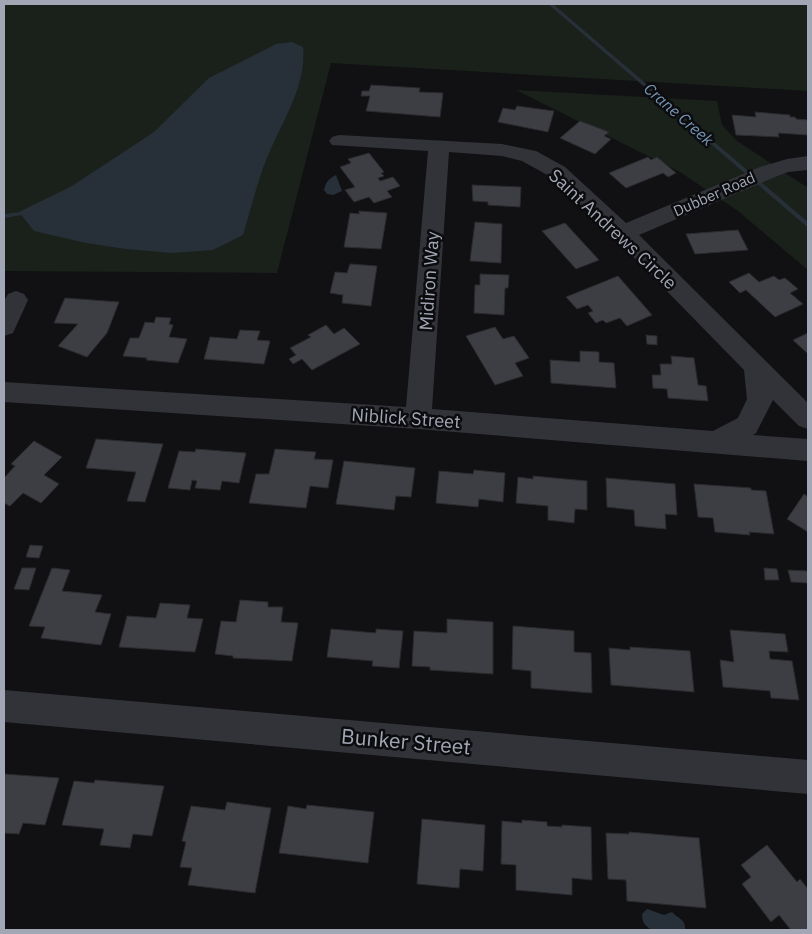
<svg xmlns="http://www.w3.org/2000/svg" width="812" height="934" viewBox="0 0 812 934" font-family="'IBM Plex Sans',sans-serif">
<rect width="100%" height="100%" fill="#111113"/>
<g fill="#19211a">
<polygon points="4,4 808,4 808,91 331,63 277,273 4,271"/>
<polygon points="516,90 717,101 722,125 737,141 808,188 808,270 738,211 680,172"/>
</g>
<g fill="#273038">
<path d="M292,42L303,47C307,86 281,123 267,158C257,182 251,209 243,235L213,250L172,253L126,249L86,243L34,231L19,212L72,186L154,132L209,78L276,44Z"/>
<path d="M336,175L342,191L333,195L327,194L324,190C326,182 328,179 336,175Z"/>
<path d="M647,909L664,915L672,912C678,919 686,919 685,930H653C645,927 642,922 642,914Z"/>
</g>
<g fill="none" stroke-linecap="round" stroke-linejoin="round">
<g fill="#273038" fill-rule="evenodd">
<polygon points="548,4 553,4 808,222 808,227 806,226"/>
<polygon points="20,212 23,214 22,215 4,218 4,214"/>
</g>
</g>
<g fill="#3d3e43" stroke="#2b2b2f">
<polygon points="371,85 420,88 419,92 443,93 440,117 366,111 370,96 361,96 362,91 369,91"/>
<polygon points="517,106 554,111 548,132 498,122 503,108 515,110"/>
<polygon points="755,112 790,115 790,117 795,117 796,119 808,120 808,135 778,133 779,137 736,135 732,115 756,117"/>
<polygon points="580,121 609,132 604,136 611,139 595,154 560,138"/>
<polygon points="369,153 384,172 381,173 384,176 378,178 380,181 393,177 400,186 387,191 392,197 374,203 369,197 354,202 345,190 355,187 340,167 351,163 348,159"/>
<polygon points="648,157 651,160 657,157 676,173 668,177 663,173 626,188 609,173"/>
<polygon points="472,185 521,187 520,207 488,205 488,202 473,201"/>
<polygon points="359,211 387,213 381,249 344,247 350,213 359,214"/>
<polygon points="475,222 502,224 501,263 470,261"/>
<polygon points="565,223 599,260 576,269 542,231"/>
<polygon points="738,230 748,250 695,254 686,234"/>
<polygon points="350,264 377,266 371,306 342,303 343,295 330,293 335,272 347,273"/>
<polygon points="749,273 759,282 774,276 779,280 785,278 798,289 790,293 803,304 775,317 746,290 740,293 729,282"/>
<polygon points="480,274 509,275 508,288 505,288 504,315 474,313 475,285 480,285"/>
<polygon points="618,276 652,315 627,326 620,318 606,323 603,320 596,323 588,313 593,311 588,305 577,309 566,297"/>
<polygon points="65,298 119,302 107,333 87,357 58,346 78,324 54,323"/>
<polygon points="156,317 171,318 169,324 173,325 169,337 187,339 178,363 146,360 147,358 123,356 130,338 139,338 145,322 154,323"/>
<polygon points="326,325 334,334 344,328 360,344 312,370 302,359 293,364 289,359 296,355 290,348 311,337 308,335"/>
<polygon points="495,327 503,339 514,336 529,358 515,363 523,376 495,385 466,336"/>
<polygon points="240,330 260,331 257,340 270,341 264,364 204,359 210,337 237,339"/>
<polygon points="808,333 808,354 793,340"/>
<polygon points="646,335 657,336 657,345 647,344"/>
<polygon points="580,351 599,352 599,362 614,363 616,388 551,383 550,360 580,362"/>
<polygon points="671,356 694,358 698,385 706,386 708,401 668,398 667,389 653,388 652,375 661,375 660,364 672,364"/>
<polygon points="96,439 163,444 145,502 127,501 136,472 86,468"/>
<polygon points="34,441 62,457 44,475 59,484 41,503 23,493 10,506 4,503 4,478 15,466 11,464"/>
<polygon points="196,449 246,453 239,483 222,481 220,490 195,488 197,481 192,480 190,490 168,488 179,451 195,452"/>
<polygon points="275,449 316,452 314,459 333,460 328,488 310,486 306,508 249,503 256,474 269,474"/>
<polygon points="344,461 415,468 411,497 396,496 394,510 336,504"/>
<polygon points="474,470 505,473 503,502 479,499 478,507 436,503 439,471 473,474"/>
<polygon points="533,476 587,481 587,510 575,509 574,523 548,520 548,506 516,503 518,477 533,479"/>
<polygon points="606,478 675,484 677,515 665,514 666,529 635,526 634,510 607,507"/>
<polygon points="694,484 751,488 751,490 766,491 774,534 749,532 750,535 715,532 713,518 698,517"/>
<polygon points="804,494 808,497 808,532 787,519"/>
<polygon points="30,545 43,546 39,558 26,557"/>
<polygon points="22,568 36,568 29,590 14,589"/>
<polygon points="52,568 70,570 62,591 102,595 95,612 111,614 101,645 41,638 45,627 29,626"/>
<polygon points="764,568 777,569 779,580 765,580"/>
<polygon points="788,570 808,571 808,583 791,582"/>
<polygon points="240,600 268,602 268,607 283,607 281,622 298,623 292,661 233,658 233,656 215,654 221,621 236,622"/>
<polygon points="160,603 190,605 187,618 203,619 195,652 119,647 127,616 156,618"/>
<polygon points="447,619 493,622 493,674 430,670 430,667 412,666 414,631 447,633"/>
<polygon points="513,626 574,631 574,652 591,653 592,693 531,688 531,671 512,669"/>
<polygon points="331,629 376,633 376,629 403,631 399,668 372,666 373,661 327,657"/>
<polygon points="730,630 785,634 788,652 769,651 770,659 792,661 799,700 771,698 770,691 723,687 720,660 734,662"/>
<polygon points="630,647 690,651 694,692 611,685 609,648 630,650"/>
<polygon points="4,774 59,778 45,825 23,823 19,834 4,833"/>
<polygon points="95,780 164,786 152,836 133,834 130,848 100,845 104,829 62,825 74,781 94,783"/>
<polygon points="227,802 271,808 255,893 188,885 192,868 180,867 186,842 182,841 191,806 225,810"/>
<polygon points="307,805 374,812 368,863 279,853 288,806 306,809"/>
<polygon points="422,819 485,825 483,871 460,869 459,888 417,884"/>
<polygon points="522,820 547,822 547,826 562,827 562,825 591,827 592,880 572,878 572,895 516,890 516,865 501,864 502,821 522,823"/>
<polygon points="629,832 699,838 706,908 627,901 626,880 608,879 606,833 629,834"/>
<polygon points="767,845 797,882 800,879 808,889 808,930 791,930 779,915 771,922 742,884 751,877 741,865"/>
</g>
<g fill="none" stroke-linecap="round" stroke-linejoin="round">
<g fill="#323339" fill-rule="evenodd">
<path d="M339,135L502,144L536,151L565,167L626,223L760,167L787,159L808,156V170L788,172L775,177L639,235L808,403V429L799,426L773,400L756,433L753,435L808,439V461L418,429L4,402V382L406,407L428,151L332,145L329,141L332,137ZM449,152L502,156L522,161L551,177L615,238L744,370L747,399L738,418L713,431L432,409Z"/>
<polygon points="16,291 24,294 28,300 13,333 4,336 4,301 8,294"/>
<polygon points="4,690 808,760 808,794 4,722"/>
</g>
</g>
<g text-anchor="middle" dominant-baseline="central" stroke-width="5" stroke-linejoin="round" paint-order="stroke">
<g font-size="15" fill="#a1a7b5" stroke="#0c0c0e">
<text transform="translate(714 194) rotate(-24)">Dubber Road</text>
</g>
<g font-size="16" font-style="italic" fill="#7495b5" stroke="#0c0c0e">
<text transform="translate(679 114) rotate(41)">Crane Creek</text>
</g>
<g font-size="18" fill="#a1a7b5" stroke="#0c0c0e">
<text transform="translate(613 229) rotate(43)">Saint Andrews Circle</text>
<text transform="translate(429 281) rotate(-86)">Midiron Way</text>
<text transform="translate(406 418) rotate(4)">Niblick Street</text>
</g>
<g font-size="21" fill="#a1a7b5" stroke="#0c0c0e">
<text transform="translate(406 741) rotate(5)">Bunker Street</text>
</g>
</g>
<rect width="812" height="934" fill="none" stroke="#a1a7b5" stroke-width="10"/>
</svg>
